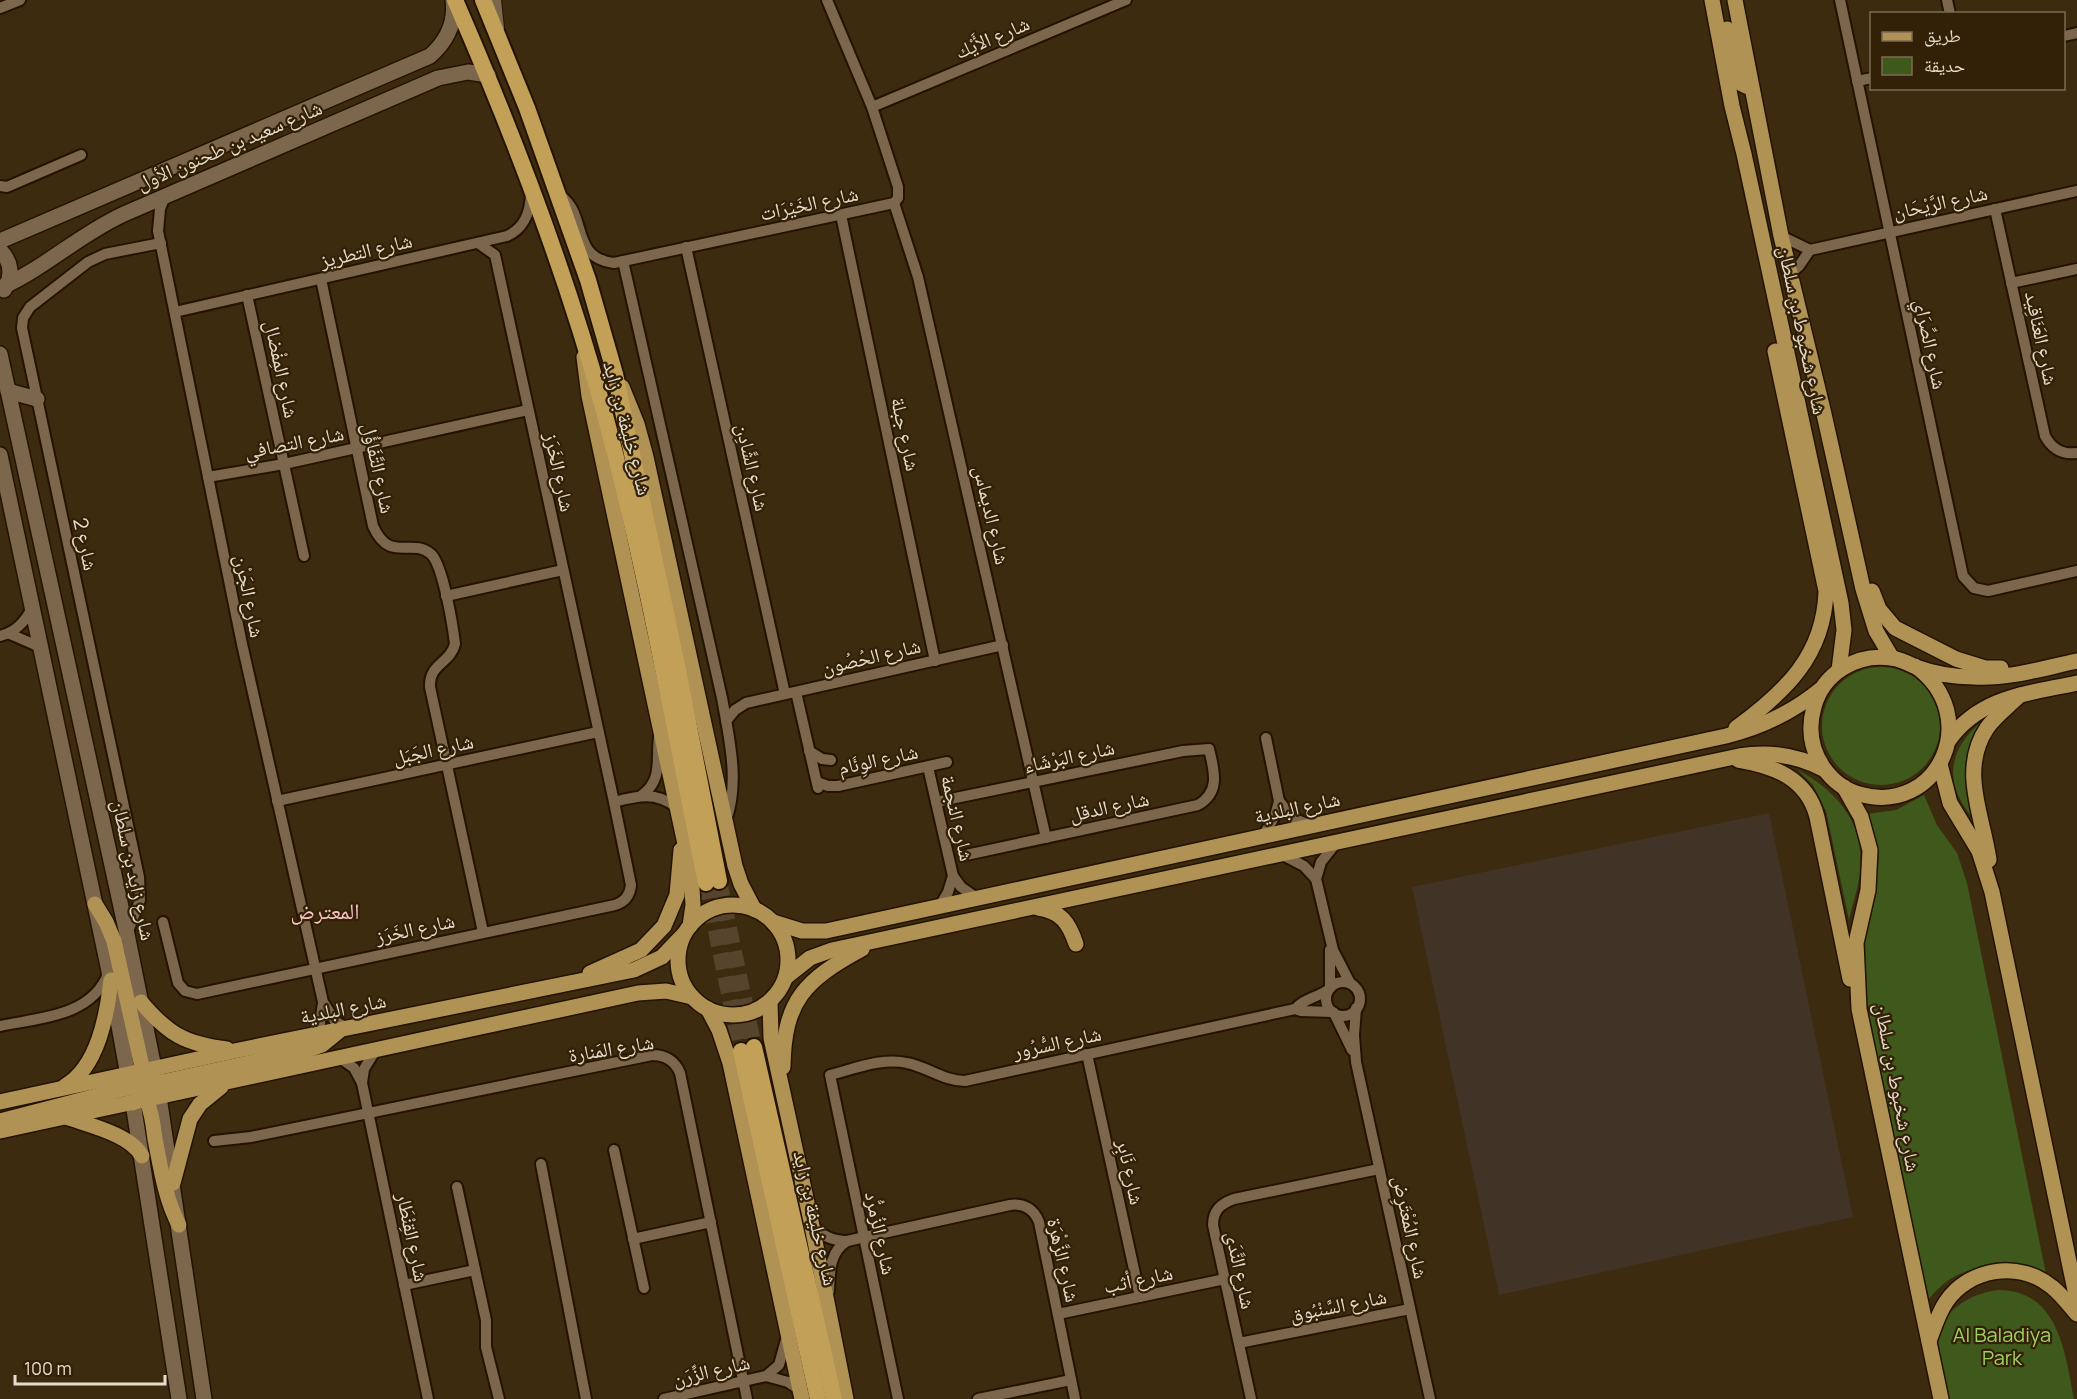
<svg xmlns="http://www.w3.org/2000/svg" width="2077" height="1399" viewBox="0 0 2077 1399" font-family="Manrope,'Noto Naskh Arabic',sans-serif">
<rect width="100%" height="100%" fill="#3d2b10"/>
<polygon fill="#413326" points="1769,813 1853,1217 1499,1295 1412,887"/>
<g fill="#3f581b">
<circle cx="1881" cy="726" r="59"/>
<path d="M1981,722C1963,760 1963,777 1973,818C1943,784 1948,750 1981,722Z"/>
<path d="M1798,770C1841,793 1868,829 1859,879C1857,892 1852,906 1849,920L1826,811L1813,785Z"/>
<path d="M1924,795L1937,825L1957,853L1967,883L2047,1279C1993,1270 1963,1254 1925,1304L1858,986L1867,898L1860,815L1896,810Z"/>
<path d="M1998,1290C2059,1290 2065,1353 2074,1399H1942C1940,1380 1935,1358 1938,1339C1941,1310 1972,1293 1998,1290Z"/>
</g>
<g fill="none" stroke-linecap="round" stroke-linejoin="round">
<g stroke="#56452c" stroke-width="16" stroke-dasharray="16 8" stroke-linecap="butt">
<polyline points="719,881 754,1047"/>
<polyline points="706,883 741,1051"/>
</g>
<defs>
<g id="minor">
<polyline points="1840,0 1963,576 1974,588 1988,591 2077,571"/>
<polyline points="1947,0 1950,14"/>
<polyline points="0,8 20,0"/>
<polyline points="2064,36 2077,33"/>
<polyline points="1857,81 1872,78"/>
<polyline points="872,107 1126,0"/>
<polyline points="0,186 7,187 81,155"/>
<polyline points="165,196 160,209 158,231 242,644 323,1002 335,1021 347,1028"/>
<path d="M561,196C588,216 570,258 614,263L894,203L898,198V187L872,107L827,0"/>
<polyline points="894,203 918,277 1046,838"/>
<path d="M1995,209L2045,436C2052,449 2062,455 2077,453"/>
<polyline points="841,215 935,661"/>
<polyline points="1781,236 1810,250"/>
<polyline points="686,247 785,694"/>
<path d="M623,261L722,698C729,737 740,783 726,820"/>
<polyline points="1791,273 1799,266 1810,250 2077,191"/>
<path d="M321,279L373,526C390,564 411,537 431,554C443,565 453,627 455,644C450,664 429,663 430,687L483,932"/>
<polyline points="2011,283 2077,269"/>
<polyline points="247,295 304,556"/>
<path d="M175,312L507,236C525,228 530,212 531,194"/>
<polyline points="208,477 284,464 528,410"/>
<polyline points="446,596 563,570"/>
<polyline points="10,634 40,647"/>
<path d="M0,636C16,632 25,622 32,608"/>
<polyline points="796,692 818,788"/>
<polyline points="726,721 735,710 746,703 1003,645"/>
<polyline points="1266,738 1279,801 1293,818 1312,826"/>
<polyline points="809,751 822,759 831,760"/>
<polyline points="928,767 953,876 961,887 977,898"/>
<polyline points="817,782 828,786 838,786 947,762"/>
<path d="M642,795C663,780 656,759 659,737"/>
<polyline points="277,801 598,732"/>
<path d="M614,802C637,796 656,791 676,807"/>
<path d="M936,802L1183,751L1209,749C1214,770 1221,792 1198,805L966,855"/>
<polyline points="1263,836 1275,816 1279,801"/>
<polyline points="1337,842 1321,862 1316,879 1333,950 1350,983"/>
<polyline points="1281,854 1304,866 1316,879"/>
<polyline points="940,906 948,892 953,876"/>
<path d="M163,922L178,983L185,991L197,994L615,905C625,902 630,895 631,885L614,802L495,255L478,243"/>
<polyline points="127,934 140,900 139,877 22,328 23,318 30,307 88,262 105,254 161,243"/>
<circle cx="1343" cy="999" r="17"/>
<polyline points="1330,988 1330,950"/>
<polyline points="1356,1008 1354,1035 1356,1062 1430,1399"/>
<path d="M1295,1009C1303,999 1318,997 1328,990"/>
<polyline points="1334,1013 1352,1050"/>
<path d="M0,1026C38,1018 91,1017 108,974"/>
<polyline points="313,1035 320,1023 323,1003"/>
<polyline points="1087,1054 1140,1297"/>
<polyline points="340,1058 354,1068 362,1083 428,1399"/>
<polyline points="362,1083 364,1069 375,1051"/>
<path d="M214,1141L251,1137L652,1055C666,1055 675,1061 680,1073L747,1399"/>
<polyline points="614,1150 644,1288"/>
<polyline points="541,1164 586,1399"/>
<polyline points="457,1187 486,1320 486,1347 499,1399"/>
<path d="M812,1224C821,1236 832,1241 847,1241L1010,1205C1024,1203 1034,1209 1039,1222L1075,1399"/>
<polyline points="633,1239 711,1222"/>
<polyline points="404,1285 475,1270"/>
<path d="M829,1291C830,1271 829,1253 847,1241"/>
<polyline points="1058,1314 1225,1279"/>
<polyline points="1239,1343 1410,1309"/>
<polyline points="766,1376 788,1382 800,1390"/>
<polyline points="664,1399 766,1376 779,1365 787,1336"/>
<path d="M898,1399L830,1075C854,1069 883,1057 907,1063C928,1067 943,1081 965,1081L1295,1009L1301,1011L1333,1012"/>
<polyline points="978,1399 1071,1380"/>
<path d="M1251,1399L1213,1225C1213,1211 1220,1204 1234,1199L1379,1169"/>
</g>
<polyline id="tertiary" points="494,0 497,28"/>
<g id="secondary">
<path d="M0,241L430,56C447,41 456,23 453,0"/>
<path d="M0,250C12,262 13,276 4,290"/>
<path d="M0,288C45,268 80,234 124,214L438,78L468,72L488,75"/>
<polyline points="0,354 127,934 157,1083 204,1399"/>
<polyline points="8,391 37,399"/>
<polyline points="0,455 109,971 133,1103 179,1399"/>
</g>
<g id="primary">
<polyline points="1712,0 1732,106 1744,154 1841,603 1844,630 1839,670"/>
<polyline points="1735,0 1781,236 1824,414 1863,589 1876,631 1892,658"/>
<polyline points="1727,29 1740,83 1746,86 1750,81"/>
<polyline points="584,357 589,396 691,872 693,905 690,926"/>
<polyline points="622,387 637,424 646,457 735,866 741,884 754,909"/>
<polyline points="1872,591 1879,609 1895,628 1956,659 1985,668 2001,668"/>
<path d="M1915,666C1984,715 1939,817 1859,794C1845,790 1832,780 1823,767C1811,749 1808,728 1814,707C1823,673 1857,653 1891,658C1900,659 1908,663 1916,667C1935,674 1955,677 1974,677C2009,679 2044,668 2077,661"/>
<path d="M1736,728C1785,692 1824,656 1826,591L1775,351"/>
<path d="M1949,740C1981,696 2027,694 2077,683"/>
<path d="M1738,760C1774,766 1807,778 1817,817L1850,979"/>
<polyline points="1940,764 1950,803 1979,851 1992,892 2077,1300"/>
<polyline points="1844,787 1861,817 1870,850 1868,890 1856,943 1859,1009 1941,1399"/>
<path d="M1989,860C1983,816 1959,770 1987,728C1995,716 2009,706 2020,695"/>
<polyline points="95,904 106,922 114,941 143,1071 146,1078"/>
<circle cx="733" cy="960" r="55"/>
<path d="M1038,908C1061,911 1069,923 1076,944"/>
<path d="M773,922L802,931H826L1726,736C1762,727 1793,712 1821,689"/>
<polyline points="590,973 641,950 664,926 677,895 681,850"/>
<path d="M786,977L810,958L832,950L1739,756C1770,751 1798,755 1825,770"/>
<polyline points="770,1001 771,1038 811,1221 846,1399"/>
<path d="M141,1002C168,1034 185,1044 227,1049"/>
<polyline points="708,1009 719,1030 730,1063 802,1399"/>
<path d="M783,1067C784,1000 805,980 862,949"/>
<path d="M65,1086C98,1067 107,1015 111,980"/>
<path d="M143,1093C151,1107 153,1124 155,1139C161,1169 165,1198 179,1225"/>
<polyline points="0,1102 239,1050 634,970 662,957 684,934"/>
<polyline points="133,1103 143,1093 157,1083 308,1050 322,1045 338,1032"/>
<path d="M66,1117C88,1125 130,1134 142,1156"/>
<polyline points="0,1121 131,1087 146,1078 153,1071"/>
<polyline points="0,1131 638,993 666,991 692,997"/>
<polyline points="173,1183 190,1119 200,1104 221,1087"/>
<path d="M1929,1341C1934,1328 1938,1314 1946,1302C1969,1268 2019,1260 2052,1287C2061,1294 2069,1305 2077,1314"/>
</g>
<g id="trunk">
<path d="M455,0C512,131 564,266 602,404C645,561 673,723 706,883"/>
<polyline points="483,0 527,108 588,280 615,374 677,665 719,881"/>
<polyline points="754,1047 834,1399"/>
<polyline points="741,1051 818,1399"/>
</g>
</defs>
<use href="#minor" stroke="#231300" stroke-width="14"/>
<use href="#tertiary" stroke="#231300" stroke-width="16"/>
<use href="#secondary" stroke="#231300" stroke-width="18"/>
<use href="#primary" stroke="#231300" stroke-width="18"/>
<use href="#trunk" stroke="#231300" stroke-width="20"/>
<use href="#minor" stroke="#7c674c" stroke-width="10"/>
<use href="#tertiary" stroke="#7c674c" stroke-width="14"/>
<use href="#secondary" stroke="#7c674c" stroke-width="15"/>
<use href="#primary" stroke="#b19255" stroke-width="15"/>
<use href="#trunk" stroke="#c2a058" stroke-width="16"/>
</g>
<g text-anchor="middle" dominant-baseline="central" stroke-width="4.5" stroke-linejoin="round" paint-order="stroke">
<g font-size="20" fill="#e6dbcc" stroke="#322106">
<text transform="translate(992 37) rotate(-23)">شارع الأَيْك</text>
<text transform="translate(229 145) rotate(-23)">شارع سعيد بن طحنون الأول</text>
<text transform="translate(1940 202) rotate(-12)">شارع الرَّيْحَان</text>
<text transform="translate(809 203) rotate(-12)">شارع الخَيْرَات</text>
<text transform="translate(366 250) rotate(-13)">شارع التطريز</text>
<text transform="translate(1803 330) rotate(78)">شارع شخبوط بن سلطان</text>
<text transform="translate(2042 338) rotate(78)">شارع العَنَاقِيد</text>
<text transform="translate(1931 344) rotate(78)">شارع الصِّرَاي</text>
<text transform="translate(282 369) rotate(78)">شارع المِفْضال</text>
<text transform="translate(628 428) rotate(75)">شارع خليفة بن زايد</text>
<text transform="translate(906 434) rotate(78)">شارع جبلة</text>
<text transform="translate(294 442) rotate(-11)">شارع التصافي</text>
<text transform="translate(753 467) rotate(77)">شارع الشَّادِن</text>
<text transform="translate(379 468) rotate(78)">شارع التَّفَاؤُل</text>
<text transform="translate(560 472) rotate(78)">شارع الخَرَز</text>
<text transform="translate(992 515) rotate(77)">شارع الديماس</text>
<text transform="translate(86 544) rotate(78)">شارع 2</text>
<text transform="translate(250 596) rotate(79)">شارع الجَرْن</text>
<text transform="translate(871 656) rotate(-13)">شارع الحُصُون</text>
<text transform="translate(433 749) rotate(-12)">شارع الجَبَل</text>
<text transform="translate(1069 756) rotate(-12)">شارع البَرْشَاء</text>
<text transform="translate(878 759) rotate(-12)">شارع الوِئَام</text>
<text transform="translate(1109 806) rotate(-12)">شارع الدقل</text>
<text transform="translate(1297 807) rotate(-12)">شارع البلدية</text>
<text transform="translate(958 818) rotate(77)">شارع النجمة</text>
<text transform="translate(134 870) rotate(78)">شارع زايد بن سلطان</text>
<text transform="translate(415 928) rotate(-12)">شارع الخَرَز</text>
<text transform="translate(343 1008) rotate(-11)">شارع البلدية</text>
<text transform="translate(1057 1042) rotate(-12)">شارع السُّرُور</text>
<text transform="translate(611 1048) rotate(-9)">شارع المَنارة</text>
<text transform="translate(1898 1087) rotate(79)">شارع شخبوط بن سلطان</text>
<text transform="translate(1131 1172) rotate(78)">شارع نَابِر</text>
<text transform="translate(816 1218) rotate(77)">شارع خليفة بن زايد</text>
<text transform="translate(1411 1227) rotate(78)">شارع المُعْتَرِض</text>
<text transform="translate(881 1233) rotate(78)">شارع الزُمرُّد</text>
<text transform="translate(413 1237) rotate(78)">شارع القِنْطَار</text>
<text transform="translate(1064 1260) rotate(77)">شارع الزَّهْرَة</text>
<text transform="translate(1241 1270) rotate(78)">شارع النَّدَى</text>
<text transform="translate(1138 1279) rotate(-12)">شارع أثب</text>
<text transform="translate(1338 1305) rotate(-11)">شارع السَّنْبُوق</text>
<text transform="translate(711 1370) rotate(-13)">شارع الزِّرَن</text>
</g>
<g font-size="20" fill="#a0d25f" stroke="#322106">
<text x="2002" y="1334">Al Baladiya<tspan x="2002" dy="23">Park</tspan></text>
</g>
<g font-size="22" fill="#f7c2c2" stroke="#322106">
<text x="325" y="911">المعترض</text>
</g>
</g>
<rect x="1870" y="12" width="195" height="78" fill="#322106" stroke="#7a6b55" stroke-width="1.5"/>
<rect x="1882" y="32" width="30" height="9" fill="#b19255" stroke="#7a6b55" stroke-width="1.5"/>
<text x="1924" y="42" font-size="18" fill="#e6dbcc">طريق</text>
<rect x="1882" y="57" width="30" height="18" fill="#3f581b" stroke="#7a6b55" stroke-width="1.5"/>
<text x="1924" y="72" font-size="18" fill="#e6dbcc">حديقة</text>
<path d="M15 1375v9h150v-9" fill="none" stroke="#e6dbcc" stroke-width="3"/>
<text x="24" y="1375" font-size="18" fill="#e6dbcc" stroke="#322106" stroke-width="4.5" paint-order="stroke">100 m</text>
</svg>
